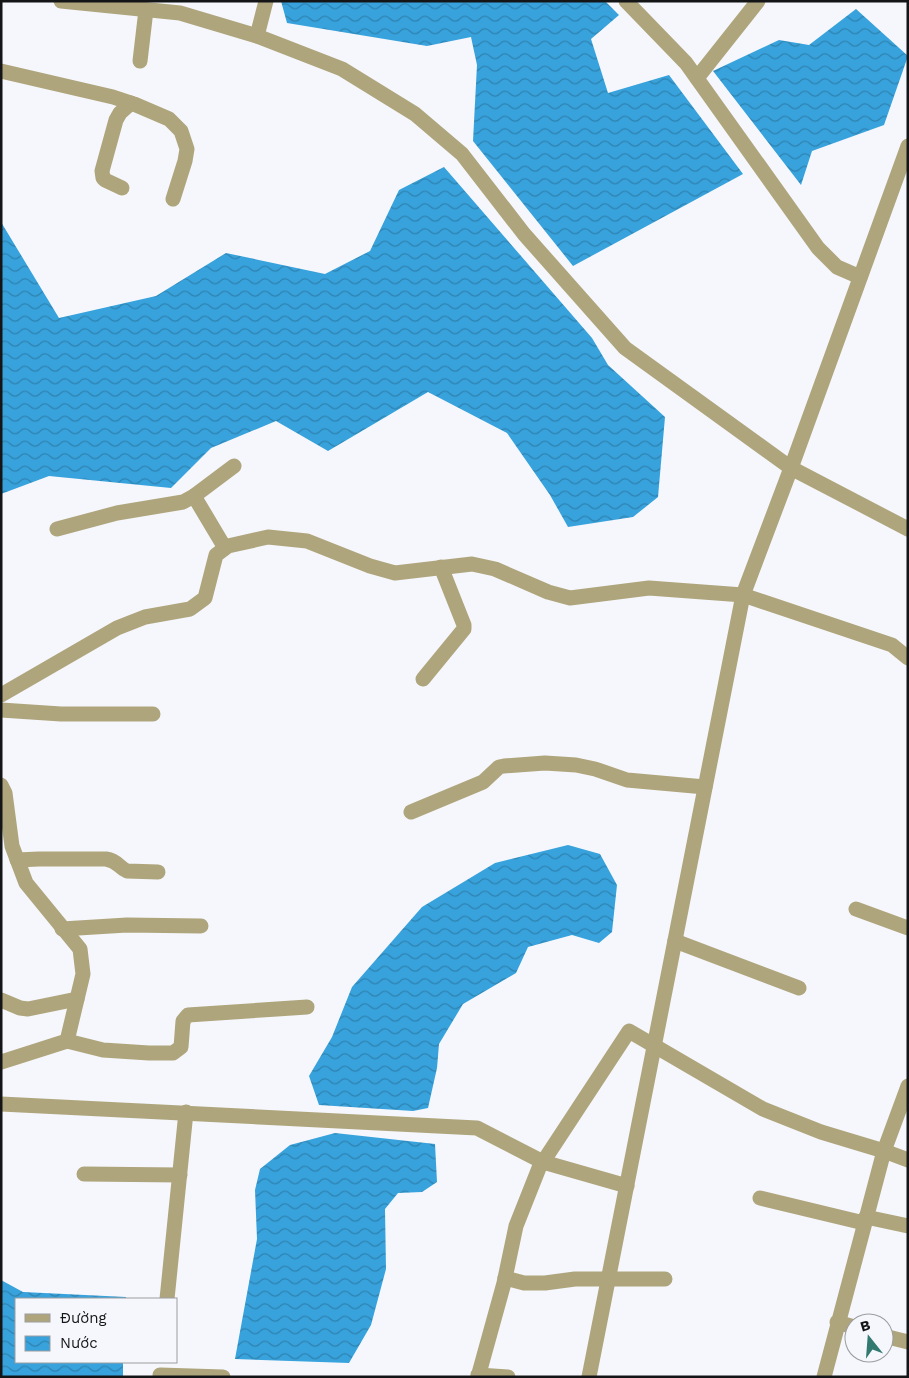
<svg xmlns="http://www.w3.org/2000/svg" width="909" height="1378" viewBox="0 0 909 1378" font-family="'Work Sans',sans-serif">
<defs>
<pattern id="water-waves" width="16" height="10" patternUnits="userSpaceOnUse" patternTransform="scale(1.25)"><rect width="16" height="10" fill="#38a2dc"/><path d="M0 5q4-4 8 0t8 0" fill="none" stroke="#2e83b1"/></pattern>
</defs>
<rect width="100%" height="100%" fill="#f5f7fc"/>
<g fill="url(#water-waves)">
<polygon points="281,1 605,1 619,15 591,39 608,93 669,75 743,174 573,266 473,141 477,65 471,37 427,46 287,23"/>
<polygon points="856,9 908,56 884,125 812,151 801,185 713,71 779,40 809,45"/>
<polygon points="444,167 592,338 608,365 665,417 658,497 633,517 568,527 550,495 507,433 428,392 328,451 276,421 211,448 171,488 49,476 1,494 1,222 59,318 156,296 226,253 325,274 370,251 399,190"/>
<polygon points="568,845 600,854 617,885 612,932 599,943 572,935 528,947 516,973 463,1004 439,1044 437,1068 428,1108 413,1111 319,1105 309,1076 332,1037 352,987 422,907 495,863"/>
<polygon points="335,1133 435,1144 437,1182 422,1192 398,1193 385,1209 386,1269 371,1325 349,1363 235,1359 257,1239 255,1190 260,1169 290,1145"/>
<polygon points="1,1280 23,1292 126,1297 126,1299 16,1299 16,1362 123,1362 123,1377 1,1377"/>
</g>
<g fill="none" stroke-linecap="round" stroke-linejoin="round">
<g stroke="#afa57c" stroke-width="15">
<polyline points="61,1 180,13 257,36 342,69 415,114 462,154 524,234 625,348 791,468 908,529"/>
<polyline points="626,1 686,63 818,248 837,267 860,277"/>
<polyline points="257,36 266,1"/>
<polyline points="140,61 146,10"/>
<polyline points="1,71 113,97 134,104 169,119 181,131 187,149 185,161 173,199"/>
<polyline points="697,78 758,1"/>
<polyline points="122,188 105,180 103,178 102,171 116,120 120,113 131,103"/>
<polyline points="194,496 225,548"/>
<polyline points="57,529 117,513 183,502 194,496 234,466"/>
<polyline points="423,679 464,629 464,625 441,567"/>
<polyline points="1,695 117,628 145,617 190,609 205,598 216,555 228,546 268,537 307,541 370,566 395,573 472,564 495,569 548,592 570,598 649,588 743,595 892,645 908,658"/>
<polyline points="1,710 61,714 153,714"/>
<polyline points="1,785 5,793 12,846 26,883 80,949 83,974 67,1041 1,1062"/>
<polyline points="411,812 483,782 499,767 504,766 545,763 576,765 595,769 627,780 705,787"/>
<path d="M17,860L39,859H106C118,861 118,867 127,871L158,872"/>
<polyline points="856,909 908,928"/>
<polyline points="62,929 127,925 201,926"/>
<polyline points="675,941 799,988"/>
<polyline points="1,1000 20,1008 28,1009 77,999"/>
<polyline points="67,1041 103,1050 149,1053 173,1053 181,1047 183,1021 188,1015 307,1007"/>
<polyline points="1,1104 477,1128 543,1162 627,1186"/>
<polyline points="84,1174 180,1175"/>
<polyline points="760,1198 864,1223"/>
<polyline points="866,1217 908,1226"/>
<polyline points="505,1278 524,1283 545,1283 575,1279 665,1279"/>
<polyline points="167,1299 186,1112"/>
<polyline points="837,1322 854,1327"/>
<polyline points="884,1336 908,1342"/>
<polyline points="160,1375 223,1377"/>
<polyline points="478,1375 508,1377"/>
<polyline points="478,1377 504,1283 516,1226 539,1168 629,1031 763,1109 821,1132 884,1151 908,1160"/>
<polyline points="589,1377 743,595 791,468 908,146"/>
<polyline points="824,1377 884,1151 908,1086"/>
</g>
</g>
<rect width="909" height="1378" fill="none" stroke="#141516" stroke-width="5"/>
<rect x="15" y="1298" width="162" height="65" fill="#f5f7fc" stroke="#9b9da0"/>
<rect x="25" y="1314" width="25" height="8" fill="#afa57c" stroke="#9b9da0"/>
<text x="60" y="1323" font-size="15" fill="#141516">Đường</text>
<rect x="25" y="1336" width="25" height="15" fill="url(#water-waves)" stroke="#9b9da0"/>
<text x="60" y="1348" font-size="15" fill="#141516">Nước</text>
<g transform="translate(869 1338) rotate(343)"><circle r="24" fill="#f5f7fc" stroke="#9b9da0"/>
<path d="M0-4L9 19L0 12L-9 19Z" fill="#32796f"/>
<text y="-8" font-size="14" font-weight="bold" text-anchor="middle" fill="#141516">B</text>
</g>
</svg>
